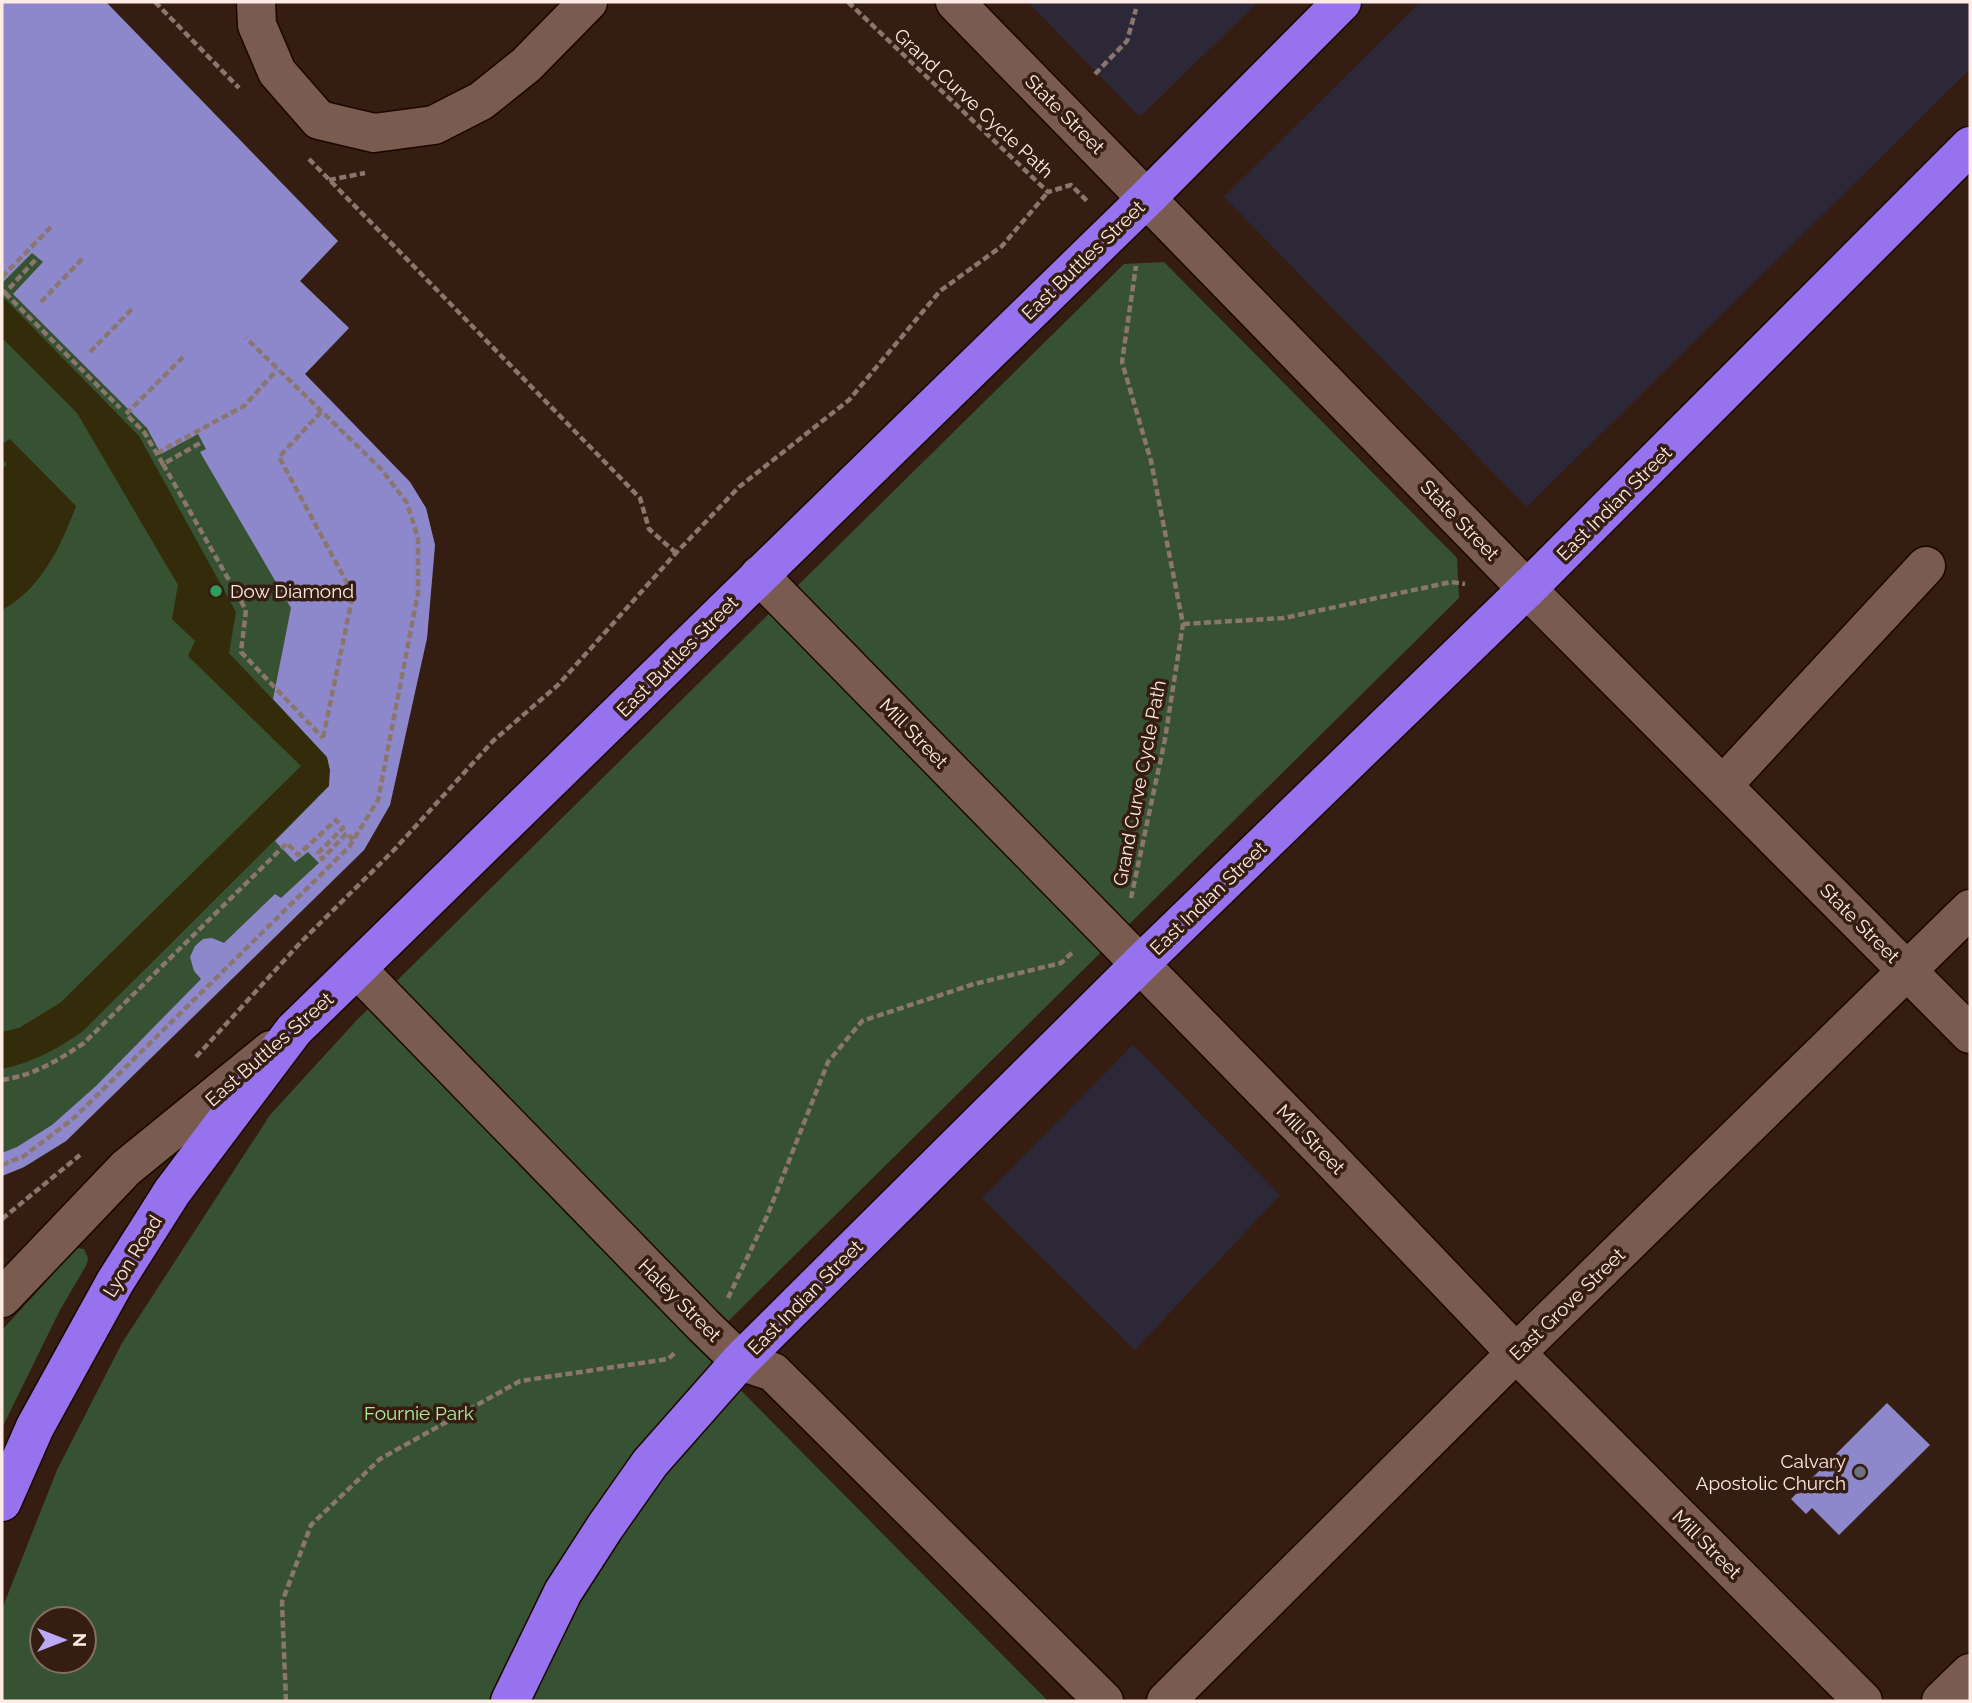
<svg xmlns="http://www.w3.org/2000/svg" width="1972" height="1703" font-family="Raleway,sans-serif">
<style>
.commercial{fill:#2d2838}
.green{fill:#375232;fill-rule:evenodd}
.sand{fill:#332b0a}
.building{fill:#8d88cb}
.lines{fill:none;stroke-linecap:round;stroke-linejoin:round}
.minor-casing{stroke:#1c0600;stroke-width:41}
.highway-casing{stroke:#1c0600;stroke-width:41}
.path{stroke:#8b766d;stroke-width:4.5;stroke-dasharray:7 3.5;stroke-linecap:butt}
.minor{stroke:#795c4f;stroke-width:38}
.highway{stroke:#9672ee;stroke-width:38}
.leisure-dot{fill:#2e9e5b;stroke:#351d12;stroke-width:2.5}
.worship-dot{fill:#6b7280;stroke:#351d12;stroke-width:2.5}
.labels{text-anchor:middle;stroke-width:7;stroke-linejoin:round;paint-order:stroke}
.street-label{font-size:19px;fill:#fdebe4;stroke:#351d12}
.poi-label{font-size:19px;fill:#fdebe4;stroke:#351d12;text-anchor:start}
.park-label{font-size:19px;fill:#acf19f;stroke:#351d12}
</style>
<rect width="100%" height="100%" fill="#351d12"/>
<g class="commercial">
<path d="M1028,2h230l-116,113h-4z"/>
<path d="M1420,2h550v67l-443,438 -303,-310z"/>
<path d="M1133,1045l147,150 -145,155 -153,-152z"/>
</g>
<g class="green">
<path d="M2,2h104l232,239 -38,40 49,47 -44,46 105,108 16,26 9,37 -8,93 -37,167 -26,45 -298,291 -42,26 -22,9z"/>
<path d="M1164,262l293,296 2,40 -759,751 348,352h-1046v-92l55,-139 65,-127 148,-228 86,-94 768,-757zM42,1619h42v42h-42z"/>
<path d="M77,1248l7,1 4,9 -1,6 -27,46 -58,118v-98z"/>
</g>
<g class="sand">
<path d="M2,296l137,140 97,176 -7,41 98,104 3,13 -1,16 -247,246c-29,19 -46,29 -80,37v-37l17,-4 41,-25 241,-237 -113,-110 7,-15 -23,-22 6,-34 -101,-172 -75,-75z"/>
<path d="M10,439l66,67c-15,40 -35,83 -74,104v-141l5,-5 -5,-5v-18l2,2z"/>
</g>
<g class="building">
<path d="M2,2h104l232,239 -38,40 49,47 -44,46 105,108 16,26 9,37 -8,93 -37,167 -26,45 -298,291 -42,26 -22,9v-23l15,-6 35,-22 44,-39 105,-107 -7,-8 -4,-14 5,-11 8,-7 9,-1 12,5 51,-49 6,4 38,-35 -11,-11 -13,10 -20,-21 54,-55 1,-16 -3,-13 -54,-58 18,-91 -91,-156 6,-3 -8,-15 -37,20 -14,-26 -134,-134 30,-32 -11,-9 -30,30z"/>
<path d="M1887,1403l43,42 -91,90 -27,-27 -6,6 -15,-15z"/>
</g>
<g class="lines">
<defs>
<g id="minor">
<path d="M256,2l1,23 20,47 42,48 55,13 60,-8 47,-24 45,-36 62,-63"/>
<path d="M955,2l572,587 443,445"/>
<path d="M759,575l564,576 193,202 347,348"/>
<path d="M1723,785l203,-219"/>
<path d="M358,970l346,356 36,35 33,11 331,329"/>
<path d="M2,1298l124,-130 145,-118"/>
<path d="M1166,1701l350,-348 454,-444"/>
<path d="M1941,1701l29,-28"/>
</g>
<g id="highway">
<path d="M2,1502l33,-75 80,-145 57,-90 122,-162 854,-833 194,-195"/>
<path d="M510,1701l53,-109 42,-65 45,-64 90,-102 400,-397 387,-375 443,-443"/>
</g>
</defs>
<use href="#minor" class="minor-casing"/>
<use href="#highway" class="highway-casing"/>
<g class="path">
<path d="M155,2l84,86"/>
<path d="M848,2l200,190 23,-7 18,18"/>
<path d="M1095,74l32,-33 9,-32"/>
<path d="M309,159l331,339 9,31 27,24"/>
<path d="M329,180l36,-7"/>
<path d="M2,277l50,-51"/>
<path d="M2,290l3,3 32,-35"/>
<path d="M5,293l115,115"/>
<path d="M41,302l42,-44"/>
<path d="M90,352l43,-44"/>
<path d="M183,357l-57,57 18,18 19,32 39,-22"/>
<path d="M321,412l-42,45 74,137 -30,144"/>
<path d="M157,453l87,-47 33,-36"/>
<path d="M163,464l83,146 -5,42 82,86"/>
<path d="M1183,624l101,-6 167,-36 14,2"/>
<path d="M1131,898l34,-159 18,-115 -32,-163 -29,-99 14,-96"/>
<path d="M196,1057l105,-115 93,-92 99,-109 65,-56 118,-132 63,-66 110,-87 91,-109 62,-45 46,-54"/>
<path d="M2,1080c32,-5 55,-19 82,-37l203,-200 11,12 38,-35 7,8 -25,25 4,6 25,-26 6,7"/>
<path d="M2,1165l22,-9 50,-38 275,-271 29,-47 40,-207v-55l-11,-35 -26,-34 -135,-131"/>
<path d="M2,1219l78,-64"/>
<path d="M728,1298l40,-84 60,-152 34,-41 112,-37 87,-21 12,-11"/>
<path d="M286,1701l-4,-99 29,-77 69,-66 140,-78 148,-22 8,-7"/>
</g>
<use href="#minor" class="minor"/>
<use href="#highway" class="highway"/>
</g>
<circle class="leisure-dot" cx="216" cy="591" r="7"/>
<circle class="worship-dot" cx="1860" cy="1472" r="7"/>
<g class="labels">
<g class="street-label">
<text transform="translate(974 103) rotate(43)" y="7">Grand Curve Cycle Path</text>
<text transform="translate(1065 114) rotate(45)" y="7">State Street</text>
<text transform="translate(1083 260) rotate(-44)" y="7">East Buttles Street</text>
<text transform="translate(1614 503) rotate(-45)" y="7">East Indian Street</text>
<text transform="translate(1460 520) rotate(46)" y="7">State Street</text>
<text transform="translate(677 656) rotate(-45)" y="7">East Buttles Street</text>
<text transform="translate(914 733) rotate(46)" y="7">Mill Street</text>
<text transform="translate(1139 783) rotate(-79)" y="7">Grand Curve Cycle Path</text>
<text transform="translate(1208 898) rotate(-44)" y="7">East Indian Street</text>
<text transform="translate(1860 923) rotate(45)" y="7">State Street</text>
<text transform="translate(269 1049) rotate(-41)" y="7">East Buttles Street</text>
<text transform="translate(1311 1139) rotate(46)" y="7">Mill Street</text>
<text transform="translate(132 1256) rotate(-58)" y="7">Lyon Road</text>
<text transform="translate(805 1297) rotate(-45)" y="7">East Indian Street</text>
<text transform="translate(680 1300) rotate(45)" y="7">Haley Street</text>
<text transform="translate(1567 1304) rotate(-44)" y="7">East Grove Street</text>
<text transform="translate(1707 1544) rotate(45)" y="7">Mill Street</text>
</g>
<g class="poi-label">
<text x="230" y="598">Dow Diamond</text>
<text x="1846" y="1468" text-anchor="end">Calvary<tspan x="1846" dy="22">Apostolic Church</tspan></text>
</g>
<g class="park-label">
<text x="419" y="1420">Fournie Park</text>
</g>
</g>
<rect width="1972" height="1703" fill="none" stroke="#fdebe4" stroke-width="7"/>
<g transform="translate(63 1640) rotate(90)"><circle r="33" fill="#351d12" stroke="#856f66" stroke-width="2"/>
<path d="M0-5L12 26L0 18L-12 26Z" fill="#bbaaf6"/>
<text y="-10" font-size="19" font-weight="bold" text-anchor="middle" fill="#fdebe4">N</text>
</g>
</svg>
